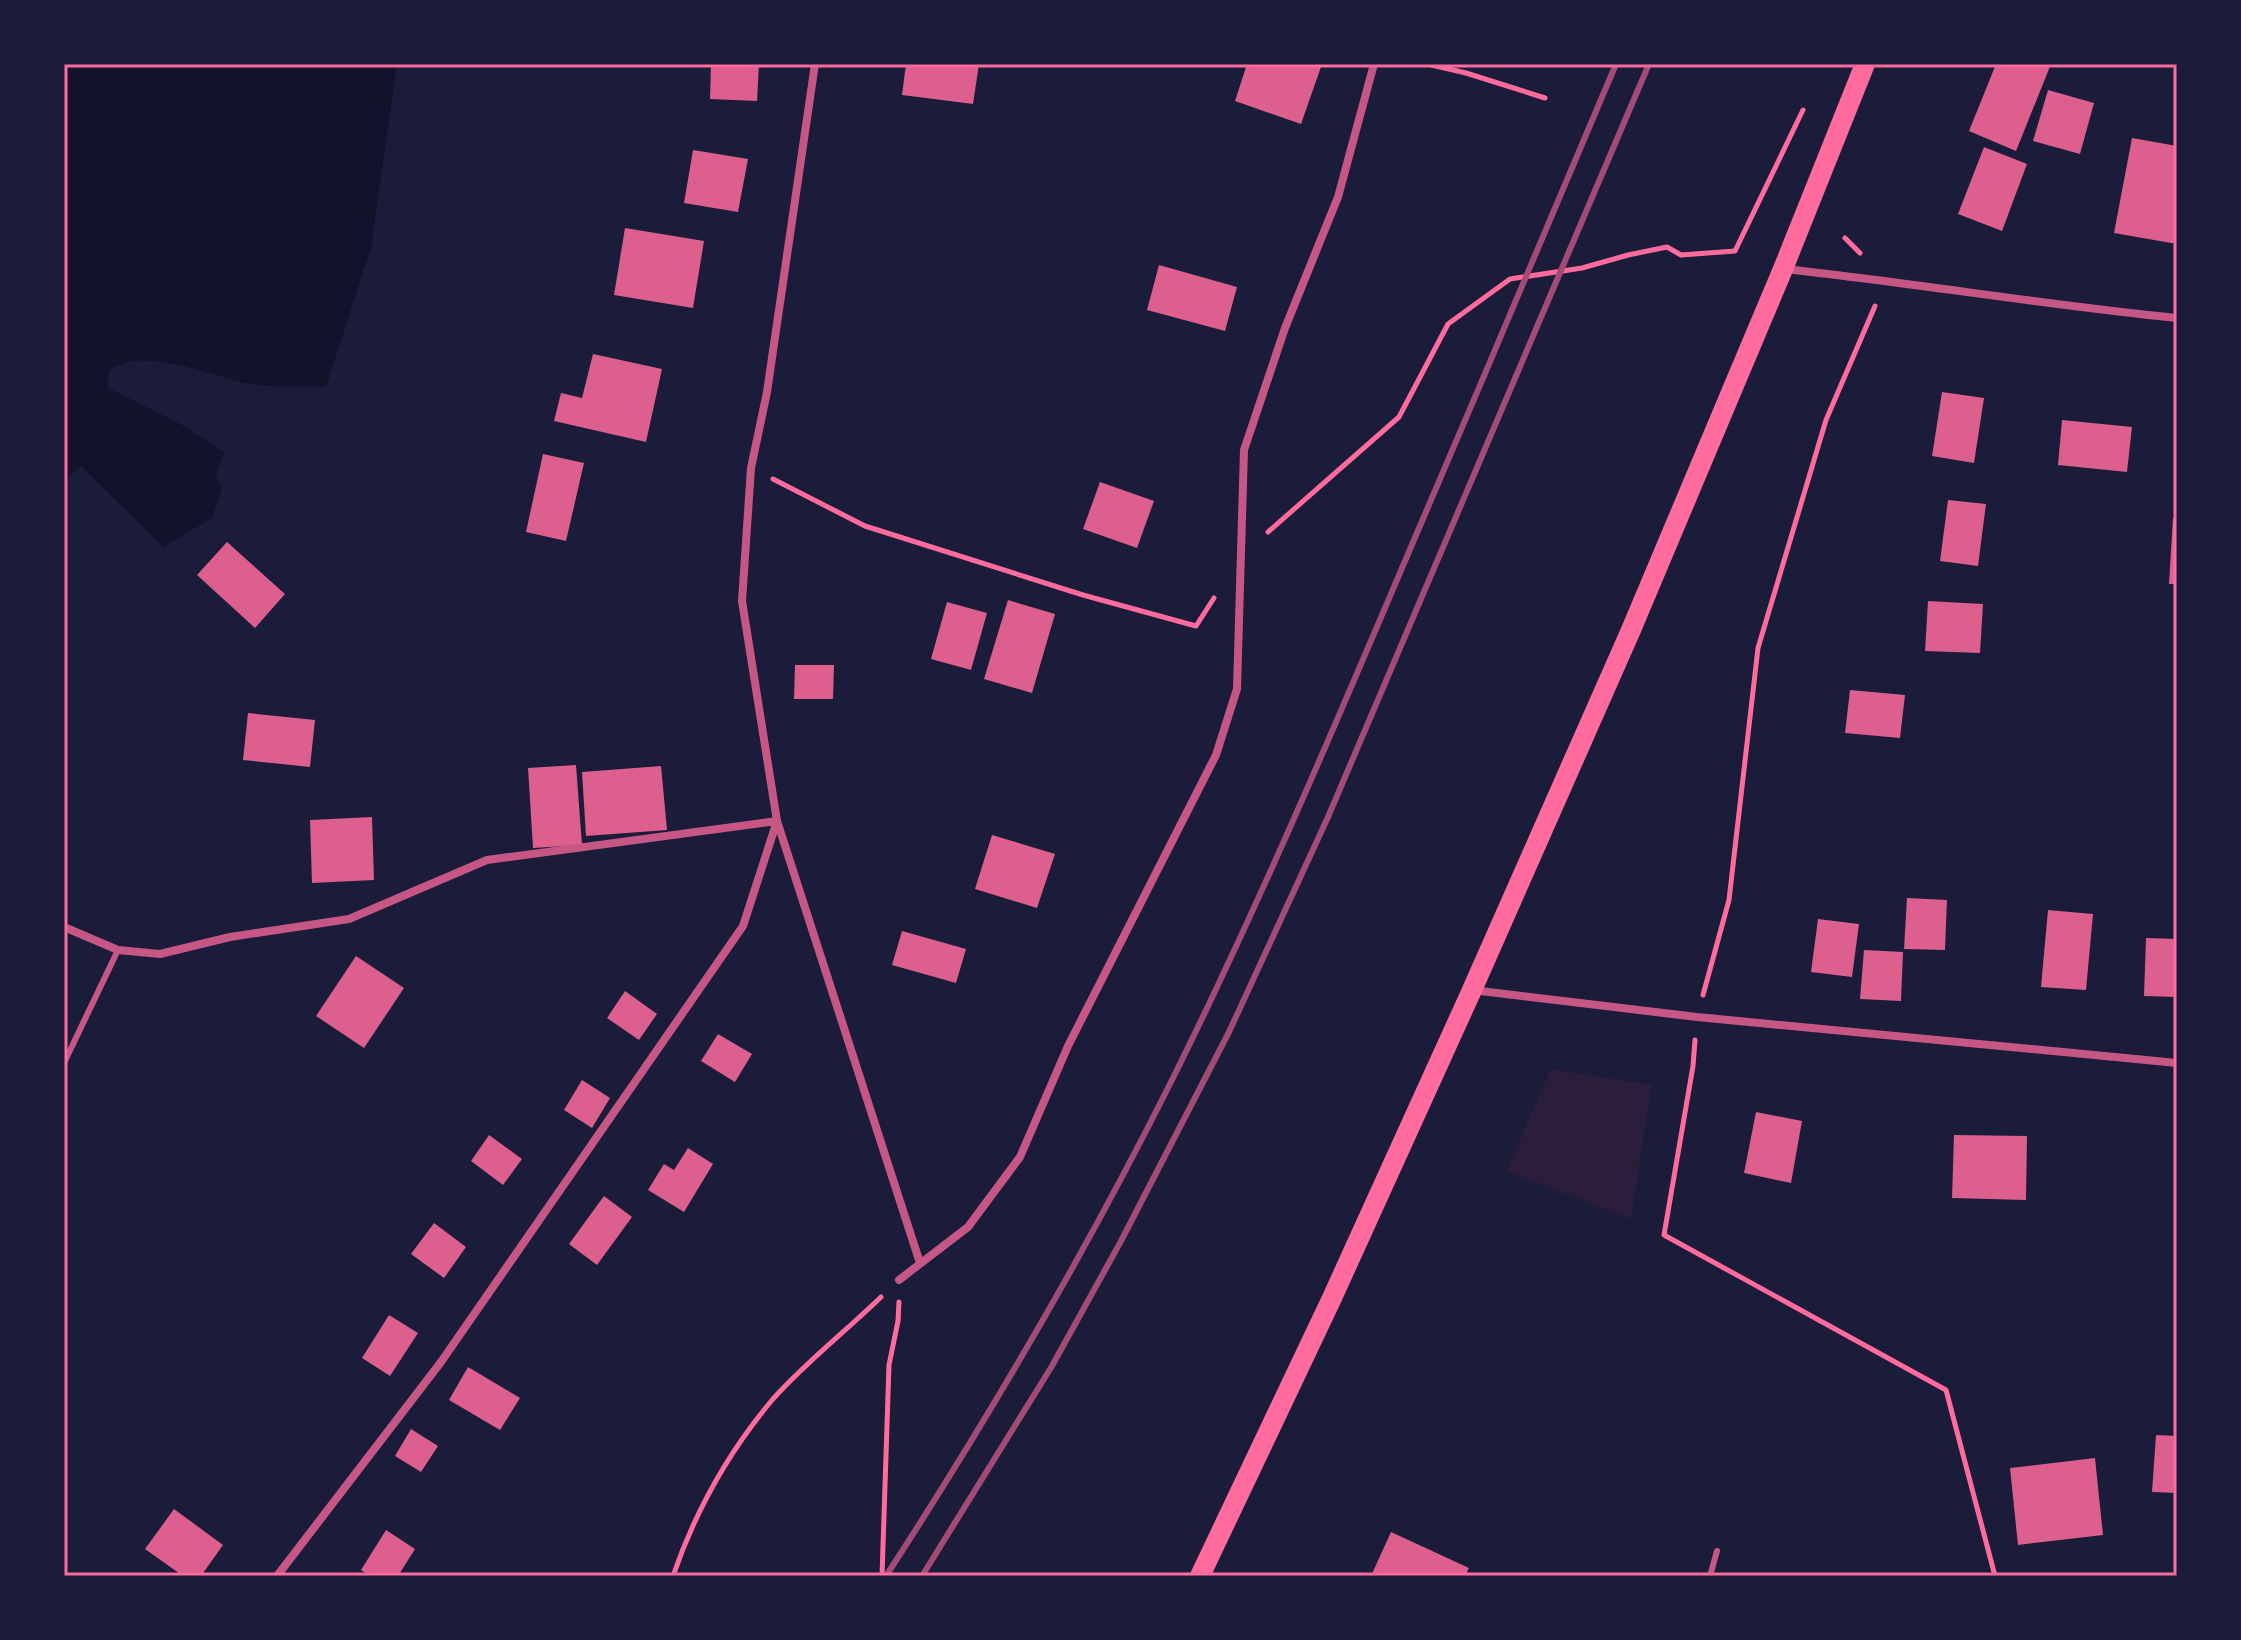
<svg xmlns="http://www.w3.org/2000/svg" width="2241" height="1640" font-family="Mulish,sans-serif">
<style>
.green{fill:#2a1e3b}
.water{fill:#12122b}
.building{fill:#dd5f8e}
.lines{fill:none;stroke-linecap:round;stroke-linejoin:round}
.path{stroke:#ff6b9d;stroke-width:5}
.service{stroke:#c65784;stroke-width:6}
.minor{stroke:#c65784;stroke-width:8}
.primary{stroke:#ff6b9d;stroke-width:20}
.rail{stroke:#a44b75;stroke-width:6}
.neatline{fill:none;stroke:#ff6b9d;stroke-width:3}
</style>
<rect width="100%" height="100%" fill="#1b1b3a"/>
<path class="green" d="M1551,1069l101,16 -21,134 -125,-48z"/>
<path class="water" d="M64,64h333l-26,183 -45,140c-24,-1 -51,1 -76,-3 -38,-7 -105,-39 -140,-14l-3,17 70,35 47,30 -8,24 6,12 -10,30 -49,29 -82,-81 -17,14z"/>
<g class="building">
<path d="M711,64h48l-2,37 -47,-2z"/>
<path d="M906,64h73l-6,40 -71,-9z"/>
<path d="M1247,64h75l-21,60 -66,-23z"/>
<path d="M1996,64h55l-35,87 -47,-20z"/>
<path d="M2048,90l46,13 -14,51 -47,-13z"/>
<path d="M2132,138l45,8v98l-63,-11z"/>
<path d="M1984,147l43,17 -25,67 -44,-17z"/>
<path d="M693,150l55,9 -10,53 -54,-9z"/>
<path d="M625,228l79,13 -11,67 -79,-13z"/>
<path d="M1159,265l78,22 -12,44 -78,-21z"/>
<path d="M593,354l69,15 -16,73 -92,-21 7,-28 21,5z"/>
<path d="M1942,392l42,6 -10,65 -42,-7z"/>
<path d="M2062,420l70,7 -5,45 -69,-7z"/>
<path d="M543,454l41,9 -18,78 -40,-9z"/>
<path d="M1100,482l54,19 -17,47 -54,-19z"/>
<path d="M1948,500l38,4 -8,62 -38,-5z"/>
<path d="M2173,518h4v66h-8z"/>
<path d="M227,542l58,52 -30,34 -58,-53z"/>
<path d="M1008,600l47,14 -23,79 -48,-14z"/>
<path d="M1928,601l55,3 -3,49 -55,-2z"/>
<path d="M947,602l40,11 -16,57 -40,-11z"/>
<path d="M795,665h39l-1,34h-39z"/>
<path d="M1850,690l55,5 -5,43 -55,-5z"/>
<path d="M248,713l67,7 -5,47 -67,-7z"/>
<path d="M576,765l6,80 -49,3 -5,-80z"/>
<path d="M661,766l6,64 -81,6 -4,-64z"/>
<path d="M372,817l2,63 -62,3 -2,-63z"/>
<path d="M992,835l63,19 -18,54 -62,-19z"/>
<path d="M1907,898l40,2 -2,50 -41,-1z"/>
<path d="M2048,910l45,4 -7,76 -45,-3z"/>
<path d="M1818,919l41,5 -7,53 -41,-5z"/>
<path d="M902,931l64,18 -10,34 -64,-18z"/>
<path d="M2146,938l31,1v58l-33,-1z"/>
<path d="M1864,950l39,2 -2,49 -41,-2z"/>
<path d="M356,956l48,32 -40,60 -48,-32z"/>
<path d="M625,991l32,23 -18,26 -32,-22z"/>
<path d="M718,1034l34,20 -17,28 -34,-21z"/>
<path d="M582,1080l28,18 -18,30 -28,-18z"/>
<path d="M1756,1112l46,9 -11,62 -47,-10z"/>
<path d="M489,1135l33,24 -19,26 -32,-24z"/>
<path d="M1954,1135l73,1 -1,64 -74,-2z"/>
<path d="M688,1148l25,16 -29,48 -36,-22 16,-26 10,6z"/>
<path d="M604,1196l28,21 -35,48 -28,-21z"/>
<path d="M434,1223l32,24 -22,31 -33,-24z"/>
<path d="M389,1315l29,18 -28,43 -28,-18z"/>
<path d="M468,1367l52,31 -20,32 -51,-30z"/>
<path d="M411,1429l27,17 -17,26 -26,-16z"/>
<path d="M2156,1435l21,1v57l-25,-1z"/>
<path d="M2095,1458l8,77 -85,10 -8,-77z"/>
<path d="M174,1509l49,36 -22,31h-18l-38,-27z"/>
<path d="M386,1530l29,19 -17,27h-28l-9,-6z"/>
<path d="M1391,1532l78,36 -4,8h-94z"/>
</g>
<g class="lines">
<g class="path">
<path d="M1427,64l39,9 79,25"/>
<path d="M1845,238l15,15"/>
<path d="M773,479l92,47 218,69 113,31 18,-28"/>
<path d="M1268,532l131,-115 49,-93 62,-45 72,-11 46,-13 39,-8 14,8 54,-4 68,-141"/>
<path d="M1703,995l26,-95 29,-252 68,-228 49,-114"/>
<path d="M1695,1040l-2,26 -29,169 282,155 49,186"/>
<path d="M673,1576c22,-64 56,-125 100,-177 32,-36 73,-68 108,-102"/>
<path d="M882,1576l7,-211 9,-44 1,-19"/>
</g>
<g class="service">
<path d="M64,1063l54,-113"/>
<path d="M1710,1576l7,-25"/>
</g>
<g class="minor">
<path d="M815,64l-48,328 -16,76 -9,133 35,220 143,442"/>
<path d="M1784,269c131,14 261,36 393,49"/>
<path d="M64,927l54,23 42,4 70,-17 119,-18 138,-59 290,-39 -34,105 -302,436 -164,214"/>
<path d="M1472,990l225,27 480,46"/>
<path d="M899,1280l69,-53 52,-70 48,-111 148,-291 21,-66 7,-239 41,-122 53,-131 36,-133"/>
</g>
<path class="primary" d="M1200,1576l132,-278 140,-308 159,-360 152,-361 82,-205"/>
<g class="rail">
<path d="M886,1576c104,-160 201,-326 287,-498 85,-171 160,-348 235,-524 70,-163 139,-327 208,-490"/>
<path d="M922,1576l130,-210 69,-125 108,-209 99,-215 321,-753"/>
</g>
</g>
<rect width="2241" height="1640" fill="none" stroke="#1b1b3a" stroke-width="132"/>
<rect x="66" y="66" width="2109" height="1508" class="neatline"/>
</svg>
